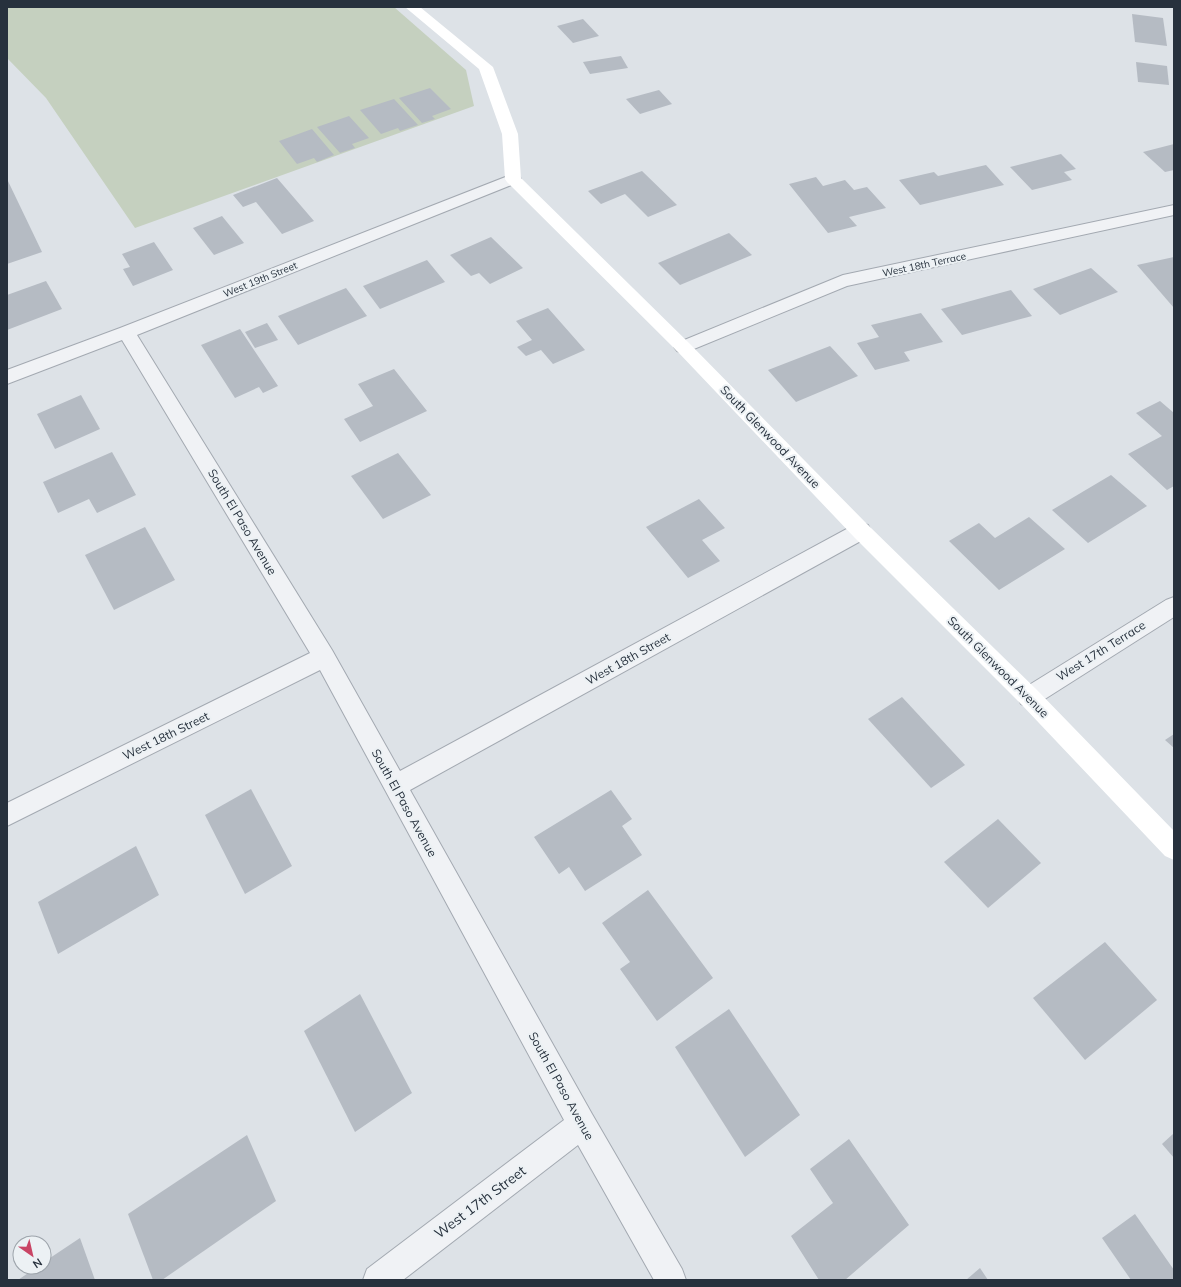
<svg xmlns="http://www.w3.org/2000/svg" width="1181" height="1287" font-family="Mulish,sans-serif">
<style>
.green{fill:#c5d0bf}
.building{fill:#b5bbc3}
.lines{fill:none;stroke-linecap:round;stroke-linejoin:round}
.street-casing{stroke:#a3a9b1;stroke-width:2}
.street{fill:#f0f2f5;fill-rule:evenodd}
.secondary{fill:#fff;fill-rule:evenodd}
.labels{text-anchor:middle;stroke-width:4;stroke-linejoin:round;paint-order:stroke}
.far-street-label{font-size:10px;fill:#27313d;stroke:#ecf1f4}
.street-label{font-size:12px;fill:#27313d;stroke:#ecf1f4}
.near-street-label{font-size:14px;fill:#27313d;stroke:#ecf1f4}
</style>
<rect width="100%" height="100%" fill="#dde2e7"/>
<path class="green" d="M7,7h387l72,63 8,36 -339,122 -89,-130 -39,-40z"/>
<g class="building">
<path d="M1132,14l31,4 4,28 -32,-4z"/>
<path d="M583,19l16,17 -26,7 -16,-17z"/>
<path d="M621,56l7,12 -38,6 -7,-12z"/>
<path d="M1136,62l31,4 2,19 -31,-3z"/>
<path d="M430,88l21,21 -19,7 3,3 -13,4 -23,-25z"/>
<path d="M659,90l13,14 -32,10 -14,-15z"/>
<path d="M394,99l24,26 -18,6 -2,-3 -17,6 -21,-24z"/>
<path d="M349,116l20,22 -17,6 3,4 -15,5 -23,-26z"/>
<path d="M312,129l22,26 -17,7 -3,-4 -17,6 -18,-23z"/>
<path d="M1174,144v26l-9,2 -22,-20z"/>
<path d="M1061,154l15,15 -12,3 8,8 -40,10 -22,-23z"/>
<path d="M986,165l18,20 -84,20 -21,-25 35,-8 4,4z"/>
<path d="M642,171l35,34 -29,12 -23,-23 -24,10 -13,-13z"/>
<path d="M816,177l7,9 22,-6 9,10 13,-3 19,21 -37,9 8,9 -29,7 -39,-49z"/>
<path d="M277,178l37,43 -32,13 -26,-32 -13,5 -10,-12z"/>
<path d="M7,179l35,73 -35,12z"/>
<path d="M222,216l22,27 -30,12 -21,-27z"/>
<path d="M729,233l23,22 -72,30 -22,-22z"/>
<path d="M491,237l32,31 -33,16 -11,-11 -8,3 -21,-21z"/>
<path d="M154,242l19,28 -40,16 -10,-17 7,-2 -8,-13z"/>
<path d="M1174,257v51l-37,-43z"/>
<path d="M427,260l18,22 -65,27 -17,-23z"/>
<path d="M1091,268l27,24 -58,23 -27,-26z"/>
<path d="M46,281l16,28 -55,21v-35z"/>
<path d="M346,288l21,28 -69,29 -20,-29z"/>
<path d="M1011,290l21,26 -70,19 -21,-26z"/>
<path d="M548,308l37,42 -32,14 -12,-14 -15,6 -9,-9 15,-7 -16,-19z"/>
<path d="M921,313l22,29 -39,10 6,9 -35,9 -18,-27 22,-6 -8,-12z"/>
<path d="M267,323l11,17 -23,8 -10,-16z"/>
<path d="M240,329l38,57 -15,7 -4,-6 -24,11 -34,-53z"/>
<path d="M830,346l28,30 -62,26 -28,-32z"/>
<path d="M394,369l33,42 -67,31 -16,-23 29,-13 -15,-22z"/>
<path d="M81,395l19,34 -45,20 -18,-35z"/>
<path d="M1160,401l14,12v73l-7,4 -39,-36 34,-18 -26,-23z"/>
<path d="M112,452l24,43 -39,18 -8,-14 -31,14 -15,-31z"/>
<path d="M398,453l33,42 -48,24 -32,-43z"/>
<path d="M1111,475l36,31 -59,37 -36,-33z"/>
<path d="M699,499l26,29 -23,12 18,21 -32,17 -42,-51z"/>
<path d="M1029,517l36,32 -66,41 -50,-49 30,-18 16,15z"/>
<path d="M145,527l30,53 -61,30 -29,-55z"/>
<path d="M902,697l63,68 -34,23 -63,-69z"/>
<path d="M1174,734v14l-9,-8z"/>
<path d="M251,789l41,77 -47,28 -40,-79z"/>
<path d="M611,790l21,29 -10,7 20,29 -57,36 -16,-24 -10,7 -25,-37z"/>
<path d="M998,819l43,44 -53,45 -44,-46z"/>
<path d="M136,846l23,49 -101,59 -20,-52z"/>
<path d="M648,890l65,88 -56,43 -37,-52 10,-7 -28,-39z"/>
<path d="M1105,942l52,58 -72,60 -52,-62z"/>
<path d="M360,994l52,99 -57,39 -51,-101z"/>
<path d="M729,1009l71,106 -55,42 -70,-110z"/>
<path d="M1174,1133v25l-12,-14z"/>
<path d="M247,1135l29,66 -114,79h-9l-25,-66z"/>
<path d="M849,1139l60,86 -64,55h-26l-28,-44 42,-33 -23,-34z"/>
<path d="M1135,1214l39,56v10h-43l-29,-42z"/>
<path d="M80,1238l15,42h-77l19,-13h7v-5z"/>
<path d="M980,1268l8,12h-22z"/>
</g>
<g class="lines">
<defs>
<g id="street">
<path d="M513,174l6,2 2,3 -2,3 -382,153 195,315 68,121 454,-246 7,-2 7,2 3,6 -3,6 -458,253 182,324 90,155 4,11h-32l-76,-135 -175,135h-40l4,-11 197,-149 -244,-450 -313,156v-23l303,-150 -188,-313 -115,44v-14l113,-42z"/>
<path d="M1174,205v10l-327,71 -158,65 -6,2 -6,-2 -3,-4 3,-4 166,-68z"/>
<path d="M1174,597v20l-137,87 -8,3 -8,-3 -3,-7 3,-7 145,-90z"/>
</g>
</defs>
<use href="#street" class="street-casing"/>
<use href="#street" class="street"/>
<path class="secondary" d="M405,7h15l73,60 25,67 3,44 168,165 179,182 169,165 137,141v29l-9,-4 -144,-152 -167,-167 -177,-186 -170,-169 -2,-3 -3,-45 -23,-65z"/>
</g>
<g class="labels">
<g class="far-street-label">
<text transform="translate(924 264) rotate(-12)" y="4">West 18th Terrace</text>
<text transform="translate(260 279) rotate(-22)" y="4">West 19th Street</text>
</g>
<g class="street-label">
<text transform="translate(770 437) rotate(46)" y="4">South Glenwood Avenue</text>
<text transform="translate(242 522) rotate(59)" y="4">South El Paso Avenue</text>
<text transform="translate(1101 651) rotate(-32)" y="4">West 17th Terrace</text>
<text transform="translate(628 659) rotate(-29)" y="4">West 18th Street</text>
<text transform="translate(998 667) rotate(45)" y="4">South Glenwood Avenue</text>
<text transform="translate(166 736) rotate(-26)" y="4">West 18th Street</text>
<text transform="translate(404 803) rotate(61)" y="4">South El Paso Avenue</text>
<text transform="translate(561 1086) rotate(61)" y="4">South El Paso Avenue</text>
</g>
<g class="near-street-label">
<text transform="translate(480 1202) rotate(-37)" y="5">West 17th Street</text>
</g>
</g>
<rect width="1181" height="1287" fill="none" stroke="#27313d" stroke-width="16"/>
<g transform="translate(32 1255) rotate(146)"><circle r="19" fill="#ecf1f4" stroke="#9da4ab"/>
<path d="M0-3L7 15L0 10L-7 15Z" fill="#c94565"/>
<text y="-6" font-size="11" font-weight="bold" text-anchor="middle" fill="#27313d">N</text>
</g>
</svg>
